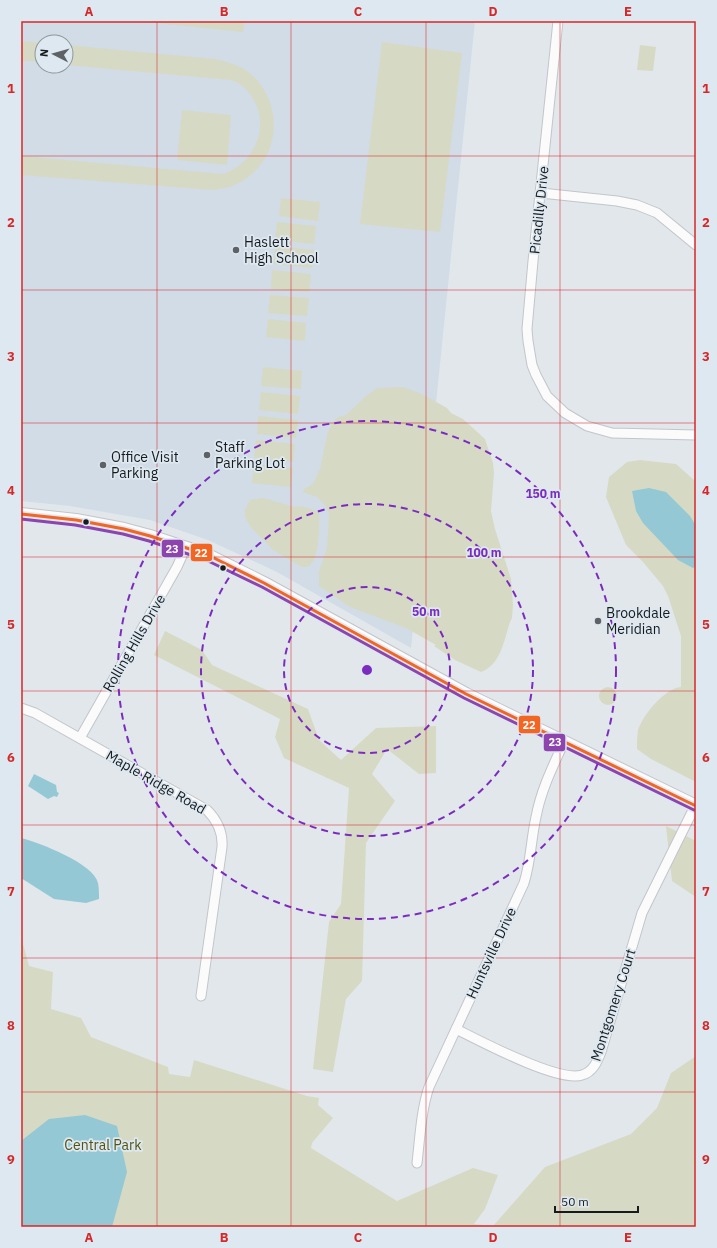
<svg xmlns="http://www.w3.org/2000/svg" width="717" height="1248" font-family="'IBM Plex Sans',sans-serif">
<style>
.built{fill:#d1dce6;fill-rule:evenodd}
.green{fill:#d6dac4}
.water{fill:#94c8d4}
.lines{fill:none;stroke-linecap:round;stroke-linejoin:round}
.minor-casing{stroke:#c2c5c9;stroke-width:11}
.secondary-casing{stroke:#c2c5c9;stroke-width:14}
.minor{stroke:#fbfbfc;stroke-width:9}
.secondary{stroke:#fbfbfc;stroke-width:12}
.bus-1-casing{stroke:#dee8f0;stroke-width:6}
.bus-2-casing{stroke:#dee8f0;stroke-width:6}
.bus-1{stroke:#f26522;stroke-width:3}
.bus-2{stroke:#8e44ad;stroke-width:3}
.grid{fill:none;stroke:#d62828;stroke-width:1;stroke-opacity:0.55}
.ring{fill:none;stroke:#7b2cbf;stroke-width:2;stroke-dasharray:7 5}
.poi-dot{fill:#5e6266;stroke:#dee8f0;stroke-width:1.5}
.bus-dot{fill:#171b1e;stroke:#dee8f0;stroke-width:1.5}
.labels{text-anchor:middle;stroke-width:3.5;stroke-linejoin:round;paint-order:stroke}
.street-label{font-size:14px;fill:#171b1e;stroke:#dee8f0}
.poi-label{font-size:14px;fill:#171b1e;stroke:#dee8f0;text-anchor:start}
.park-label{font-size:14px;fill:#525413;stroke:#dee8f0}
.centre{fill:#7b2cbf;stroke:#dee8f0;stroke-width:2}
.ring-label{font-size:12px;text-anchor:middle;font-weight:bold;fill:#7b2cbf;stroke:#dee8f0;stroke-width:3.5;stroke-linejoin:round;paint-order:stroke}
.line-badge{stroke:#dee8f0;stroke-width:1.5}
.badge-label{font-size:11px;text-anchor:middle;font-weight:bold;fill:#fff}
.neatline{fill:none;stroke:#d62828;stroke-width:1.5}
.grid-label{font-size:13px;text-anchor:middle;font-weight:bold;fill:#d62828}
</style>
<rect width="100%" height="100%" fill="#e2e7ec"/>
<path class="built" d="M21,21h454l-64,627 -134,-76 -69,-32 -58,-20 -80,-14 -49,-5zM42,42h24v24h-24z"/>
<g class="green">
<path d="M138,21h107l-2,11z"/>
<path d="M21,41l21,2v19l-17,-1 -4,1z"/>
<path d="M382,42l80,11 -22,179 -80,-8z"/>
<path d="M66,45l149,14c10,2 20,5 29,10 40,26 40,88 -2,112 -9,6 -19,8 -29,9l-192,-15v-19l202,18c32,-11 48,-48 29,-77 -5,-8 -12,-14 -21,-17l-165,-15z"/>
<path d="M640,45l16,2 -3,24 -16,-1z"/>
<path d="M182,110l49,5 -4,50 -50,-5z"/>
<path d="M281,198l39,4 -2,19 -39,-5z"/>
<path d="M277,222l39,4 -2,18 -39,-4z"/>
<path d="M275,246l39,4 -2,18 -39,-4z"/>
<path d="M272,270l39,4 -2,18 -38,-3z"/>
<path d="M270,295l39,3 -2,18 -39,-3z"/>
<path d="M268,319l38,4 -1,18 -39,-4z"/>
<path d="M263,367l39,4 -1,18 -40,-3z"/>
<path d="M403,387l19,7 25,14 4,5 12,6 22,20 8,24 1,10 -3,38 4,18 16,50 2,26 -1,13 -2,4c-6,18 -9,43 -29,50l-26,-12 -21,-14 2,-1 -30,-17 -56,-21 -31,-21v-15l8,-23 2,-35 -5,-9 -7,-7 -14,-5 1,-3 9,-5 7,-15 7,-34 5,-12 6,-6 8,-2 20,-19 11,-8z"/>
<path d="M261,392l39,4 -2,18 -39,-4z"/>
<path d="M258,416l40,4 -2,18 -39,-4z"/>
<path d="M256,440l39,4 -2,18 -39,-4z"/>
<path d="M640,460l36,4 19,17 1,-5v306l-45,-23 -14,-10c0,-6 0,-13 1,-19 5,-15 27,-42 43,-43v-51l-13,-40 -5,-10 -20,-24 -17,-17 -20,-48 3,-20 18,-15z"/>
<path d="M254,464l39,4 -2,19 -39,-4z"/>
<path d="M263,498l32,9c8,-2 17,2 24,6 1,11 0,43 -8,51 -2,3 -5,3 -9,3l-29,-17 -23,-24 -5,-9v-7l5,-10z"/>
<path d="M165,631l37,19 10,15 96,44 11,31 22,20 35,-32 60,-2v47l-17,1 -32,-25 -15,25 23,27 -29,42 -4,138 -16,18 -13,73 -20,-3 16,-147 12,-18 8,-116 -65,-30 -9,-21 5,-18 -126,-64z"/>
<circle cx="608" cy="696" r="9"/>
<path d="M666,826l30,15v56l-24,-16z"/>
<path d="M22,940l7,26 24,6 -2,37 30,9 10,19 77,30 1,7 21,3 4,-17 113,36 12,2 -1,7 15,13 -21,25 -1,5 86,53 76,-33 25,7 -13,34 -11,15 19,2 52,-59 86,-33 26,-26 14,-35 25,-17v171h-675v-286z"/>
</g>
<g class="water">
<path d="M649,488l17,4 24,24 6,10v40l-3,2 -15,-8 -35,-37 -7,-12 -4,-20z"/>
<path d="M34,774l22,11 1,7 2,1 -2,4 -3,-1 -6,3 -20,-13z"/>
<path d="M21,838c19,5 72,25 77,45 1,5 1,11 1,16l-13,4 -32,-4 -33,-21z"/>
<path d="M85,1115l32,11 10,46 -15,55h-91v-86l28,-22z"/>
</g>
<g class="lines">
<defs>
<g id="minor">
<path d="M558,21l-25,240 -6,68 1,12 4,24 4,10 11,21 18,17 22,13 25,7 84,2"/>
<path d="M541,193l76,8 20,4 20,8 39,32"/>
<path d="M21,708l14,5 172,97c11,11 16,22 15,37l-21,149"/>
<path d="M80,738l97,-171 9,-20"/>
<path d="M456,1029c24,12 103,54 126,46 11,-3 15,-13 19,-23l41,-139 53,-107"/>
<path d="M417,1163c3,-26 4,-52 12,-76l95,-204c7,-22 7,-44 12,-66 5,-27 17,-51 28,-75"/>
</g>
<path id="secondary" d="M21,514l55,6 48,9 26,7 58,19 56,28 202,111 230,112"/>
</defs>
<use href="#minor" class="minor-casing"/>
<use href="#secondary" class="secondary-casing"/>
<use href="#minor" class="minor"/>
<use href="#secondary" class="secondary"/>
<defs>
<path id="bus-1" d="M21,514l55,6 48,9 26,7 58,19 56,28 202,111 230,112"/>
<path id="bus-2" d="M21,519l54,6 48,9 26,7 57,19 56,27 202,111 230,112"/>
</defs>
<use href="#bus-1" class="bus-1-casing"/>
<use href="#bus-2" class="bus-2-casing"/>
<use href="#bus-1" class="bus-1"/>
<use href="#bus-2" class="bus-2"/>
</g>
<path class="grid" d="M157,21v1206M291,21v1206M426,21v1206M560,21v1206M21,156h675M21,290h675M21,423h675M21,557h675M21,691h675M21,825h675M21,958h675M21,1092h675"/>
<g class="ring">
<circle cx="367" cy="670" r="83"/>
<circle cx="367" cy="670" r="166"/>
<circle cx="367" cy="670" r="249"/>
</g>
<g class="poi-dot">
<circle cx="236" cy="250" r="4"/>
<circle cx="207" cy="455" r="4"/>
<circle cx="103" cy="465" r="4"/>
<circle cx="598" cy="621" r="4"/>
</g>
<g class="bus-dot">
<circle cx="86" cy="522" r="3.5"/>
<circle cx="223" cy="568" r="3.5"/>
</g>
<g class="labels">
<g class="street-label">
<text transform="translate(539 210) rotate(-84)" y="5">Picadilly Drive</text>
<text transform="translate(134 643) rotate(-60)" y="5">Rolling Hills Drive</text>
<text transform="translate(156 782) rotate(30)" y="5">Maple Ridge Road</text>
<text transform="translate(491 953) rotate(-65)" y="5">Huntsville Drive</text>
<text transform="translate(613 1005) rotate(-72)" y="5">Montgomery Court</text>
</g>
<g class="poi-label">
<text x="244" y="247">Haslett<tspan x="244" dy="16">High School</tspan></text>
<text x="215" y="452">Staff<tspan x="215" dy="16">Parking Lot</tspan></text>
<text x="111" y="462">Office Visit<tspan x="111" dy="16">Parking</tspan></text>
<text x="606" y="618">Brookdale<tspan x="606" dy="16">Meridian</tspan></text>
</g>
<g class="park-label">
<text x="103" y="1150">Central Park</text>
</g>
</g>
<circle cx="367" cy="670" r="6" class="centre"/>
<g class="ring-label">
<text x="543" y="498">150 m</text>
<text x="484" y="557">100 m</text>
<text x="426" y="616">50 m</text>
</g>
<g class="line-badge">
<rect x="161" y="539" width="23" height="19" rx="4" fill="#8e44ad"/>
<rect x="190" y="543" width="23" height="19" rx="4" fill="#f26522"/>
<rect x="518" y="715" width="23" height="19" rx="4" fill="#f26522"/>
<rect x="543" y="733" width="23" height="19" rx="4" fill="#8e44ad"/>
</g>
<g class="badge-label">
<text x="172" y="553">23</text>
<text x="201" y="557">22</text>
<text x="529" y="729">22</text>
<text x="555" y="746">23</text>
</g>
<rect width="717" height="1248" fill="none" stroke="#dee8f0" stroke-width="44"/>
<g transform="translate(54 54) rotate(276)"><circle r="19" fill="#dee8f0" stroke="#8e969c"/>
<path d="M0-3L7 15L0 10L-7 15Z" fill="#5e6266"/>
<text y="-6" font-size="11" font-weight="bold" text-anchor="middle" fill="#171b1e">N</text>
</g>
<path d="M555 1206v6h83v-6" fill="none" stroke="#171b1e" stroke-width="2"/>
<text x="561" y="1206" font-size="12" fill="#171b1e" stroke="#dee8f0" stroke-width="3" paint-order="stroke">50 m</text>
<rect x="22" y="22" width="673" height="1204" class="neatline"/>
<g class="grid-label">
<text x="89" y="16">A</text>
<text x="224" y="16">B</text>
<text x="358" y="16">C</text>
<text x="493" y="16">D</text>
<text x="628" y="16">E</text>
<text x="11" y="93">1</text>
<text x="706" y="93">1</text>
<text x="11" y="227">2</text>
<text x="706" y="227">2</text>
<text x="11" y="361">3</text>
<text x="706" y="361">3</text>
<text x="11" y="495">4</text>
<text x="706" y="495">4</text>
<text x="11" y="629">5</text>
<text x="706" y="629">5</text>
<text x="11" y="762">6</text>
<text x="706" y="762">6</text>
<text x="11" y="896">7</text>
<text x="706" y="896">7</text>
<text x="11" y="1030">8</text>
<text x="706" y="1030">8</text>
<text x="11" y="1164">9</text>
<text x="706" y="1164">9</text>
<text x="89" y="1242">A</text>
<text x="224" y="1242">B</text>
<text x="358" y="1242">C</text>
<text x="493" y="1242">D</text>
<text x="628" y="1242">E</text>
</g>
</svg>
